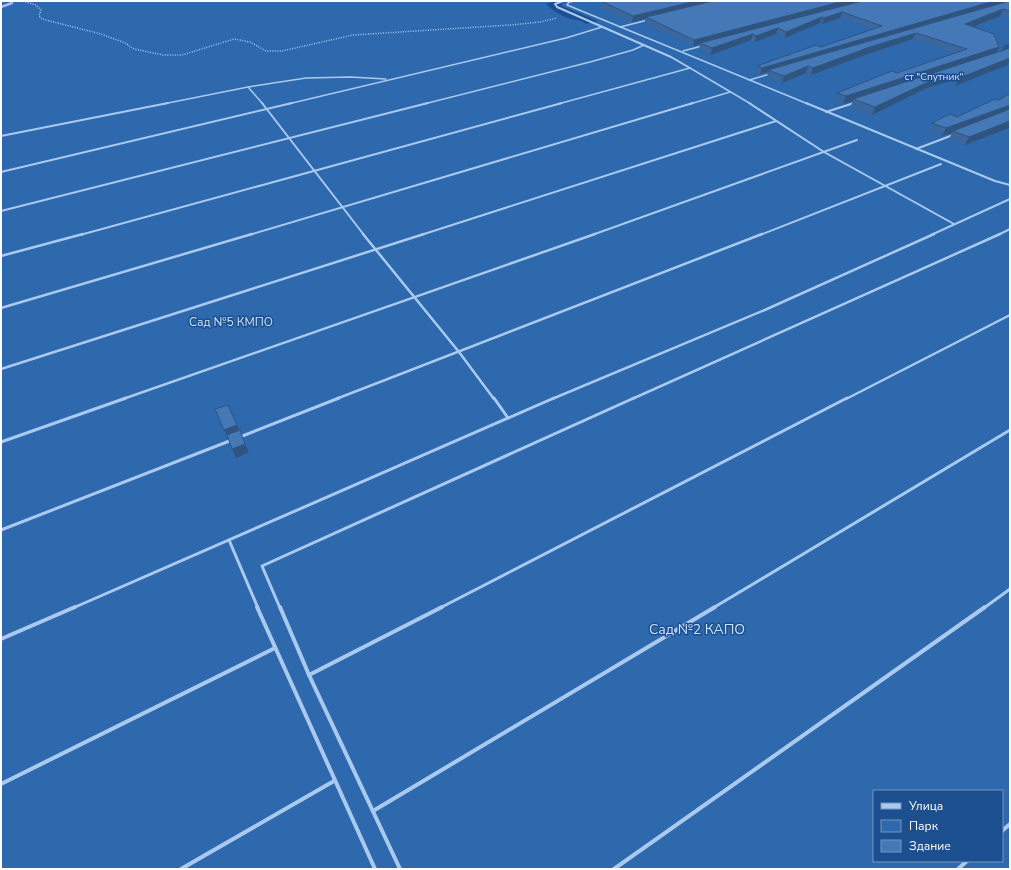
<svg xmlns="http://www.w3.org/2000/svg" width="1011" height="870" font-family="'Nunito Sans',sans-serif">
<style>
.green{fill:#2e69ad;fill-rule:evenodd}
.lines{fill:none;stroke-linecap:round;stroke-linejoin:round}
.stream{stroke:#9cc4f0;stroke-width:2.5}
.path{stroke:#a9c9ee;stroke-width:1.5;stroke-dasharray:1 1.5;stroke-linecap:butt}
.lane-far4{stroke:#a9c9ee;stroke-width:1.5}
.lane-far3{stroke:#a9c9ee;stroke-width:2}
.lane-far2{stroke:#a9c9ee;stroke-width:2.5}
.lane-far1{stroke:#a9c9ee;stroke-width:3}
.lane{stroke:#a9c9ee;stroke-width:4}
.street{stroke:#a9c9ee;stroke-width:2}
.wall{fill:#3a679d}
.shaded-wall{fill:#305480}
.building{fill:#4478b7;stroke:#305480}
.labels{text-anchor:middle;stroke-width:3;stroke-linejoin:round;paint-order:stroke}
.far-park-label{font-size:10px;fill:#cfe3fa;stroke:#1b4f8f}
.park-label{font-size:12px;fill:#cfe3fa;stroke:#1b4f8f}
.near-park-label{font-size:14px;fill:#cfe3fa;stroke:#1b4f8f}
</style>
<rect width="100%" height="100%" fill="#1b4f8f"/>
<path class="green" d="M1,1h556l-11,3c6,6 14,11 22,14 6,2 13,1 18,6l12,-3 -36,-15v-3l8,-2h440v868h-1009zM874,791h128v70h-128z"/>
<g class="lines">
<path class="stream" d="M1,7l11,-4"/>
<path class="path" d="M23,1l13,4 5,5 -2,6 3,3 59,15 24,9 9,6 29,6h19l52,-16 16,3 16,9h16l71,-16 157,-10 30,-3 17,-4"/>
<g class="lane-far4">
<path d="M576,1l-7,1 -2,3 241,99"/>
<path d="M620,27l28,-7"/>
<path d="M683,51l19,-5"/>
<path d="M749,80l21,-6"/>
<path d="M248,87l15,17"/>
<path d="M163,104l85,-17 58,-9 44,-1 36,2"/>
<path d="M288,104l278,-66 36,-11"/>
<path d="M424,104l166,-42 43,-12 11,-5"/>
<path d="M558,104l132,-36 61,36"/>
<path d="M690,104l40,-12"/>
<path d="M851,104l3,-1"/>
</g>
<g class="lane-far3">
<path d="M262,103l102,132"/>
<path d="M749,103l75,49 130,72"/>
<path d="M806,103l189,78 15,4"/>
<path d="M826,112l28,-9"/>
<path d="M1,136l167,-33"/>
<path d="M916,149l37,-14"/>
<path d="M1,172l291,-69"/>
<path d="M1,211l427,-108"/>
<path d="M80,235l482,-132"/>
<path d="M249,235l444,-132"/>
<path d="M421,235l355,-114"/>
<path d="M592,235l265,-95"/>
<path d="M760,235l181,-71"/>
<path d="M931,235l79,-36"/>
<path d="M998,235l12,-6"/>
</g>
<g class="lane-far2">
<path d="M363,234l96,118 35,47"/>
<path d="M1,256l82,-22"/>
<path d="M1,308l251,-74"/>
<path d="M1,369l423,-135"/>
<path d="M123,399l472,-165"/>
<path d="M336,399l426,-165"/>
<path d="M552,399l215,-90 167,-75"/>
<path d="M632,399l368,-165"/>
<path d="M846,399l164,-84"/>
</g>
<g class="lane-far1">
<path d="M494,398l14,20"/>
<path d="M240,437l99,-39"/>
<path d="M1,442l125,-44"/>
<path d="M1,530l231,-90"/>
<path d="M229,540l29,68"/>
<path d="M73,608l481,-210"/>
<path d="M280,608l-18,-42 372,-168"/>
<path d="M440,608l407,-210"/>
<path d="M713,608l297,-178"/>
<path d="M984,608l26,-19"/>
</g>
<g class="lane">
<path d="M257,607l118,262"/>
<path d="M280,607l29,68 91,194"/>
<path d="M1,639l74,-32"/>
<path d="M309,675l133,-68"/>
<path d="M1,784l274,-136"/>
<path d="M373,811l342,-204"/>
<path d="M1002,831l8,-7"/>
<path d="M181,869l153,-88"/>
<path d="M614,869l371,-262"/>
<path d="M958,869l9,-8"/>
</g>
<path class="street" d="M563,1l-8,3 2,3 114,50 19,11"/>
</g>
<g class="wall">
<path d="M608,1h397v1l5,-1v18l-10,-3 -27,11 26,20 -2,5 5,-1 2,-6 6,-2v21l-55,22 -8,-4 -20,6 -55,27 -22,-8 3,-6 -10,3 -9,-4 3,-7 118,-40 -42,-14 -45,15 -57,21 -5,-2 -24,10 -15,-6 1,-5 -8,2 -5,-1 2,-7 64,-19 51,-18 -32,-11 -18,6 -2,-1 -35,15 -9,-4 -21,8 -4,-2 -40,15 -12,-6 1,-5 -7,2 -48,-23v-4l-13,3 -30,-14 1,-6z"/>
<path d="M1010,95v33h-1l-44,17 -16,-6 3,-6 -10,3 -13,-5 3,-8 25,-6z"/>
</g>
<g class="shaded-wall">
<path d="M696,1h25l-75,16 -1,2 -13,3 1,-6z"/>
<path d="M844,1h21l-165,42v1l-7,2 1,-6z"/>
<path d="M994,1h11l-1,2 -236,67v2l-8,2 2,-6z"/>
<path d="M1003,9l-3,7 -37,15 2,-7z"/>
<path d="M842,12l-2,6 -18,6 2,-6z"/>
<path d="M822,17l-2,6 -35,15 1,-6z"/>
<path d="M778,28l-2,6 -21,8 1,-6z"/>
<path d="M916,33l-3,6 -45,15 -57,21 2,-7 57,-21z"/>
<path d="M753,34l-2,6 -40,15 1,-7z"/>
<path d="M1010,44v6l-9,3 3,-8z"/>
<path d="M999,47l-3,7 -143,45v2l-10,3 3,-8z"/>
<path d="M1010,58v6l-55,22 4,-8z"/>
<path d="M808,66l-2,7 -24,10 2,-7z"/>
<path d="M950,75l-3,7 -20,6 -55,27 3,-8 55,-26z"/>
<path d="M1010,105v6l-57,20 -1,2 -10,3 4,-8z"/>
<path d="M1010,121v5l-1,2 -44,17 4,-8z"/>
<path d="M237,425l4,8 -13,5 -4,-8z"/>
<path d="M245,444l4,8 -13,6 -4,-9z"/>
</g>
<g class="building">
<path d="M608,1h88l-63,15 -30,-14z"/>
<path d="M713,1h131l-150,39 -48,-23z"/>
<path d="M862,1h132l-232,67 -5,-2 59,-21 5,2 61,-21 -40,-14 -18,6 -2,-1 -36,15 -8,-4 -22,8 -3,-2 -41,14 -12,-5z"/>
<path d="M1009,1h1v10l-7,-2 -38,15 29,10 5,13 -153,49 -9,-3 55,-22 5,2 70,-24 -51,-16 -46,14 -57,21 -5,-2 -24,10 -16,-6z"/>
<path d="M1010,48v10l-51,20 -9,-3 -20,6 -55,26 -22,-8z"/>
<path d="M1009,94l1,1v10l-64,23 -14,-5 18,-9 7,3 38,-18 4,1z"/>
<path d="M1010,109v12l-41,16 -16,-6z"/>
<path d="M228,405l9,20 -13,5 -9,-21z"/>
<path d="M240,430l5,14 -13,5 -5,-14z"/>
</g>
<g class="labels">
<g class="far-park-label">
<text x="934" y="80">ст "Спутник"</text>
</g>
<g class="park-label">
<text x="231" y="326">Сад №5 КМПО</text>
</g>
<g class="near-park-label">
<text x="697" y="634">Сад №2 КАПО</text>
</g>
</g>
<rect width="1011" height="870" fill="none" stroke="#ffffff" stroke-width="4"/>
<rect x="873" y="790" width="130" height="72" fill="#1b4f8f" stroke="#7695bc"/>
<rect x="881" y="803" width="20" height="6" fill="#a9c9ee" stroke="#7695bc"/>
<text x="909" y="810" font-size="12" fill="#ffffff">Улица</text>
<rect x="881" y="820" width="20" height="12" fill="#2e69ad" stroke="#7695bc"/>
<text x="909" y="830" font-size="12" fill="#ffffff">Парк</text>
<rect x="881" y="840" width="20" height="12" fill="#4478b7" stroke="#7695bc"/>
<text x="909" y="850" font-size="12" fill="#ffffff">Здание</text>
</svg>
